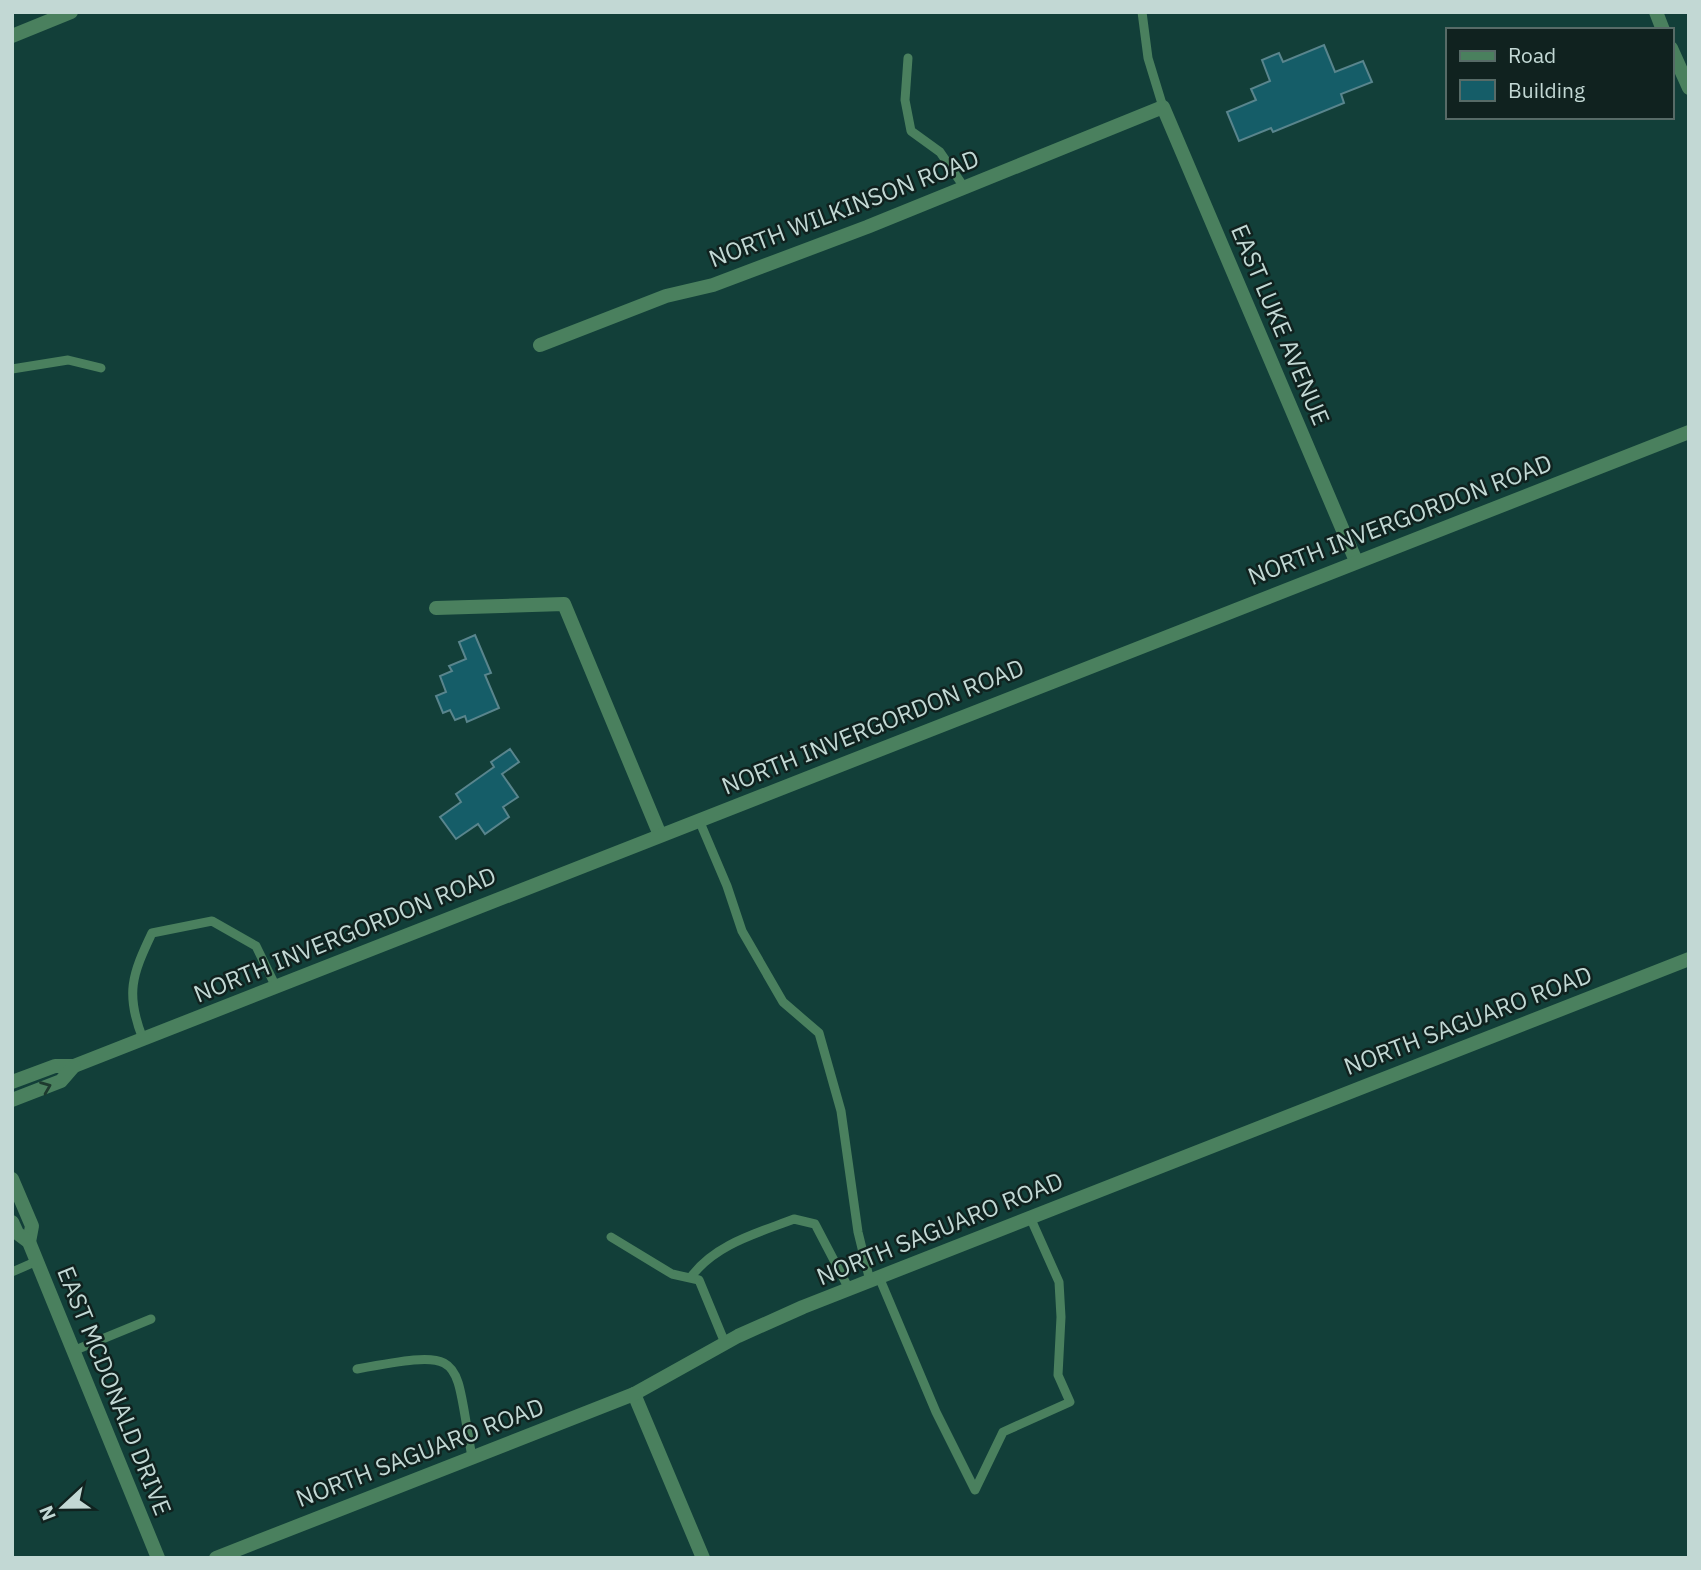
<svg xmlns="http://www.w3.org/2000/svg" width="1701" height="1570" font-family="'IBM Plex Sans',sans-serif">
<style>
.building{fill:#155d68;stroke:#59858d;stroke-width:2}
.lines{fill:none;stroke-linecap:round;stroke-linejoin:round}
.service{stroke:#4a805e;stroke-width:9}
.minor{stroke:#4a805e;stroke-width:14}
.tertiary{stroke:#4a805e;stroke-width:14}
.oneway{stroke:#1e3a2f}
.labels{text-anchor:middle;stroke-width:5;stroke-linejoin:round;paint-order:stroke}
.street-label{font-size:24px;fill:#c2d8d4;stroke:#10221f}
</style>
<rect width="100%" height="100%" fill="#123f39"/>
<g class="building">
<path d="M1324,45l11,27 28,-11 9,21 -31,12 3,9 -71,29 -2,-4 -32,13 -12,-29 29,-12 -5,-11 19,-8 -8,-21 17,-7 4,9z"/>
<path d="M475,635l16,38 -6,2 14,33 -32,14 -2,-6 -10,4 -5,-10 -7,3 -7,-17 10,-4 -6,-16 12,-5 -3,-5 17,-7 -7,-17z"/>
<path d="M510,749l9,13 -17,12 16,23 -15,10 6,10 -24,17 -7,-10 -22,15 -16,-22 21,-15 -5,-8 38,-27 -3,-5z"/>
</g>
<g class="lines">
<g class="service">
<path d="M1142,12l6,46 15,49"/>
<path d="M908,58l-3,42 6,31 29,21 24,35"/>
<path d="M12,369l56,-9 33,8"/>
<path d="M699,820l28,66 15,45 41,71 36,31 22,78 17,121 12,49"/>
<path d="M143,1039c-18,-45 -11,-64 9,-106l60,-12 44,25 20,41"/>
<path d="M611,1237l61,37 27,6 26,63"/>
<path d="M12,1272l25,-11"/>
<path d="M691,1277c24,-33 67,-44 103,-58l21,5 34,65"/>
<path d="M879,1277l57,135 39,78 28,-58 67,-30 -12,-27 3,-58 -2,-35 -29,-65"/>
<path d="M73,1351l78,-32"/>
<path d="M357,1369c111,-20 96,-16 115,88"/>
</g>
<g class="minor">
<path d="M12,36l59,-24"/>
<path d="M540,345l126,-49 47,-11 154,-58 296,-120 193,454"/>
<path d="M436,608l128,-4 96,231"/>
<path d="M634,1394l69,164"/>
<path d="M216,1558l418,-164 104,-58 65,-29 886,-348"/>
</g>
<g class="tertiary">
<path d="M1656,12l7,18"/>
<path d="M1671,48l18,40"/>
<path d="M12,1082l43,-16h19l1615,-634"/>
<path d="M12,1100l49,-19 13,-15"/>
<path d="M12,1179l20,47 -3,16"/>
<path d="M12,1222l5,11 12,9 129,316"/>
</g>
</g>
<defs><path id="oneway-chevron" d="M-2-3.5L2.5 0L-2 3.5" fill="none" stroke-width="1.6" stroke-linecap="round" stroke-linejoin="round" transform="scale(1.75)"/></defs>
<use class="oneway" href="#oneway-chevron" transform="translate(46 1087) rotate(-22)"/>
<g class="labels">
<g class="street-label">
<text transform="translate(844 209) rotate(-21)" y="8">NORTH WILKINSON ROAD</text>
<text transform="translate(1280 325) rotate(67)" y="8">EAST LUKE AVENUE</text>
<text transform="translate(1400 520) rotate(-21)" y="8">NORTH INVERGORDON ROAD</text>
<text transform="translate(873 727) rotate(-22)" y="8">NORTH INVERGORDON ROAD</text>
<text transform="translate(345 935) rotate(-22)" y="8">NORTH INVERGORDON ROAD</text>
<text transform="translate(1468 1021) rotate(-21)" y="8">NORTH SAGUARO ROAD</text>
<text transform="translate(940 1229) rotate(-22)" y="8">NORTH SAGUARO ROAD</text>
<text transform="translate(114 1391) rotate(68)" y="8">EAST MCDONALD DRIVE</text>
<text transform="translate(420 1453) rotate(-21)" y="8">NORTH SAGUARO ROAD</text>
</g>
</g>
<rect width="1701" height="1570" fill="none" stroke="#c2d8d4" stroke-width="28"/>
<rect x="1446" y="28" width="228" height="91" fill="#10221f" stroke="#576b67" stroke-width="2"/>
<rect x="1460" y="51" width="35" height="10" fill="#4a805e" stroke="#576b67" stroke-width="2"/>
<text x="1508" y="63" font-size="21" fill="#c2d8d4">Road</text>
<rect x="1460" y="80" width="35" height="21" fill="#155d68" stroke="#576b67" stroke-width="2"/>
<text x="1508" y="98" font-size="21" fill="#c2d8d4">Building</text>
<g transform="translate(63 1507) rotate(248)" stroke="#10221f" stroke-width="5" paint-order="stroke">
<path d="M0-5L12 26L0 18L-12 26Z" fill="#c2d8d4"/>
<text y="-10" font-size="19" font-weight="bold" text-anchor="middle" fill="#c2d8d4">N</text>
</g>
</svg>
